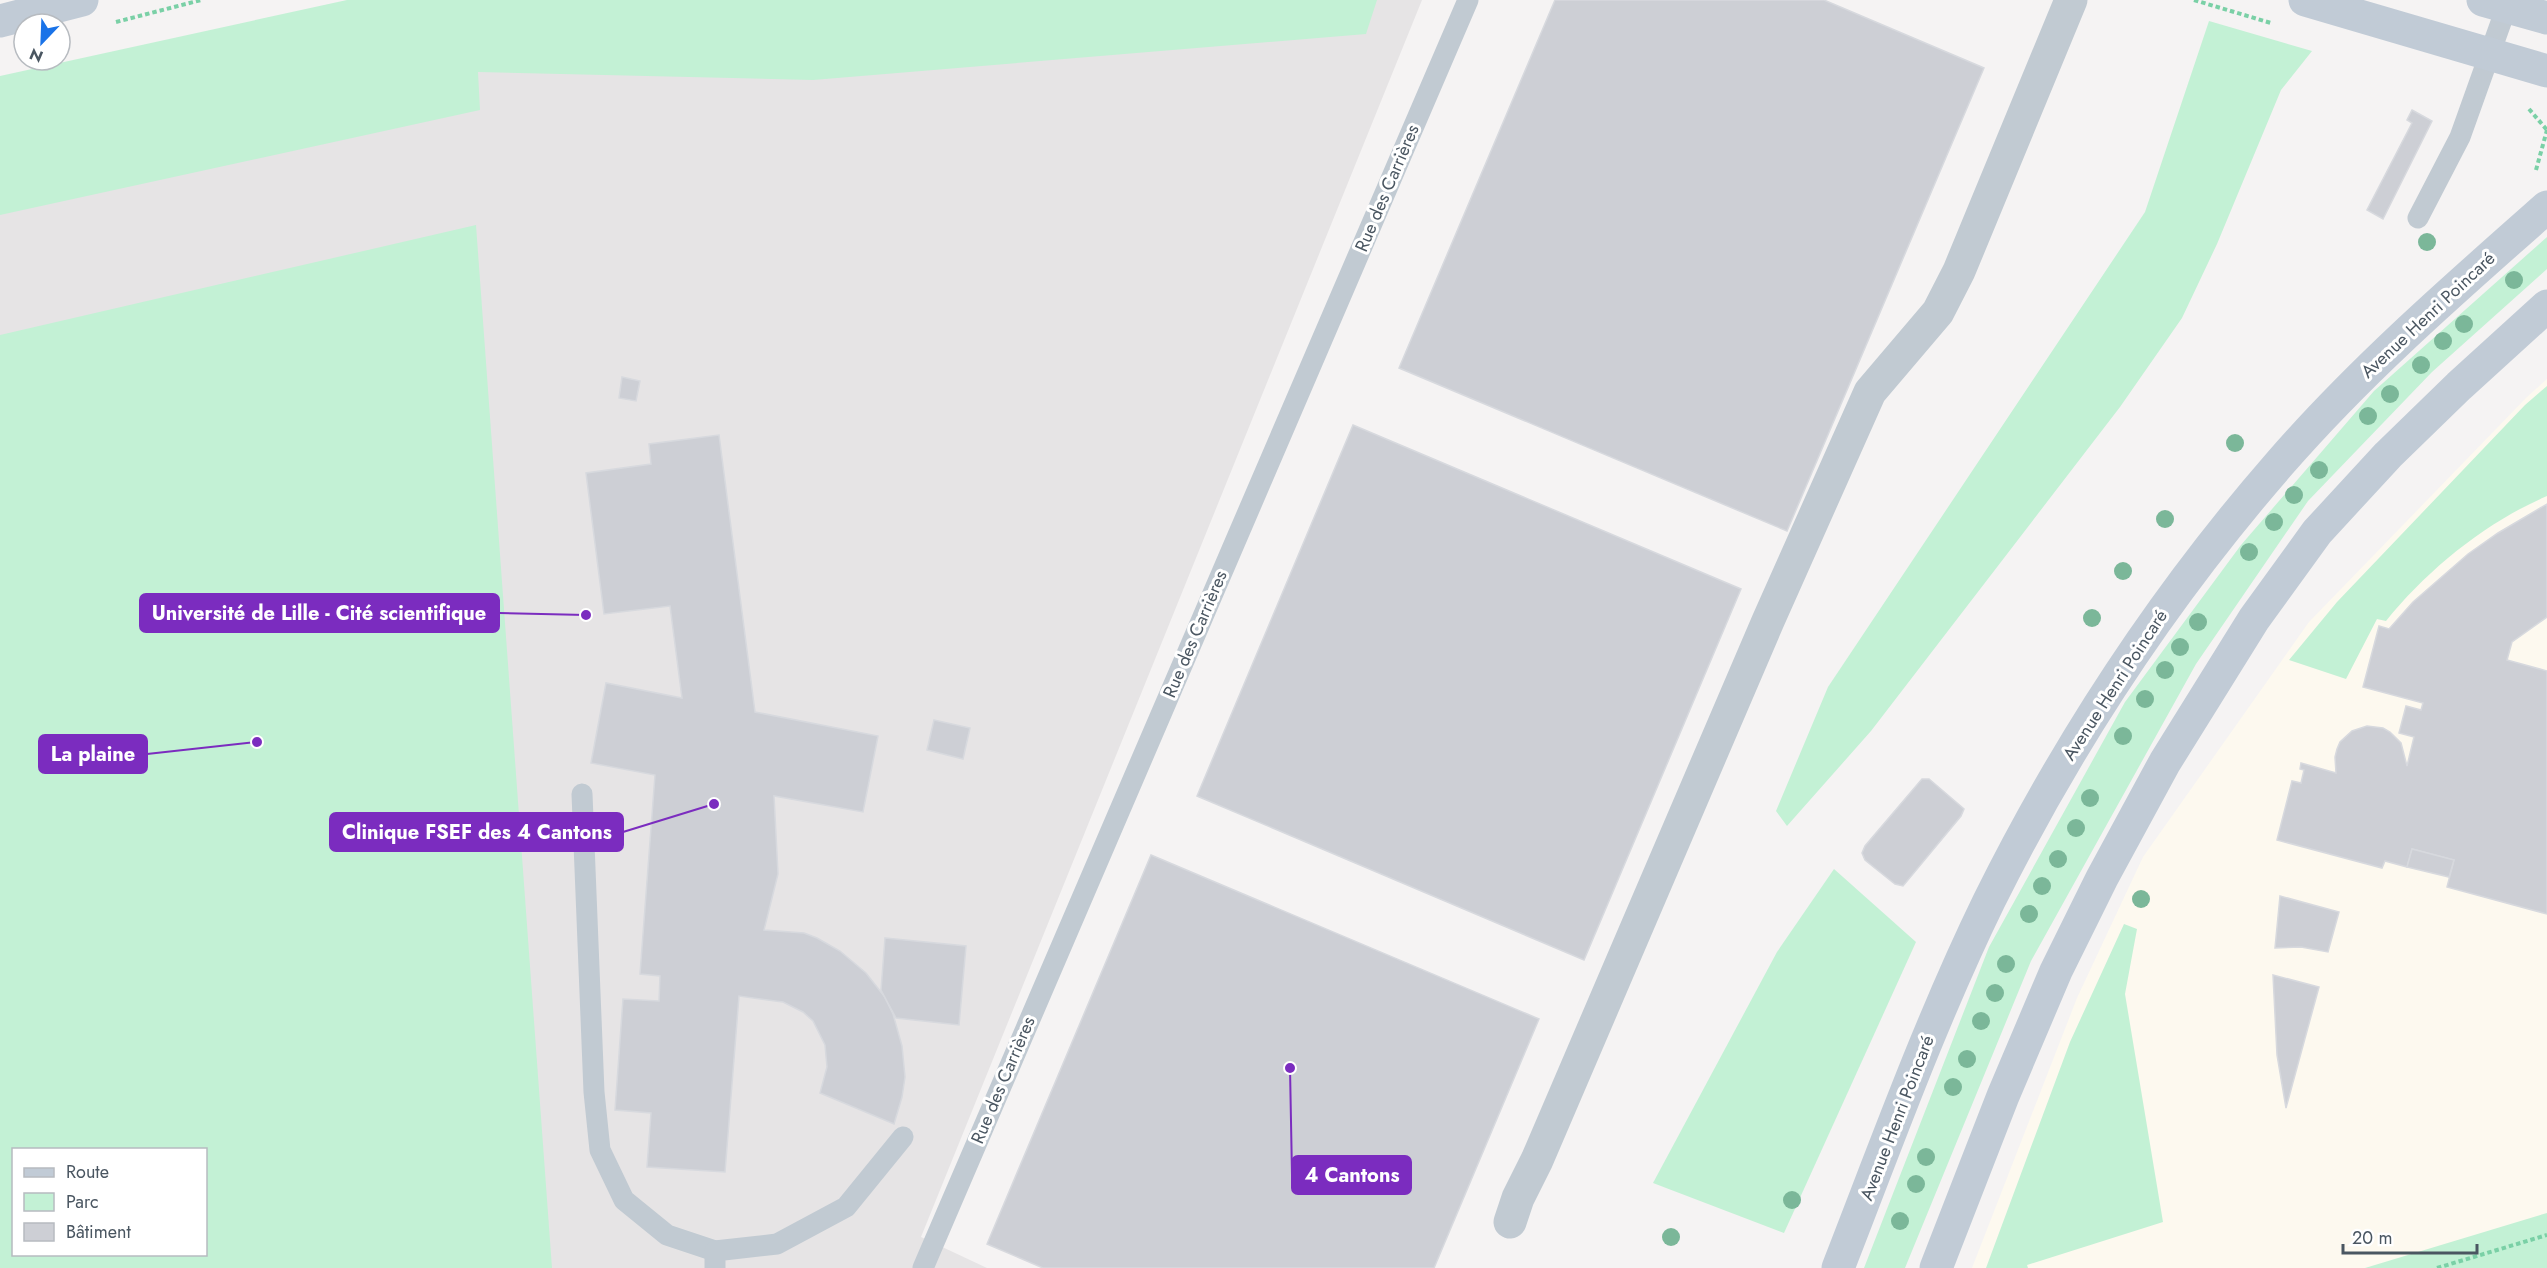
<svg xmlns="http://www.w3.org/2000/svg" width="2547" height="1268" font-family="Jost,sans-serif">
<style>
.commercial{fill:#fdf9ef}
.education{fill:#e6e4e5;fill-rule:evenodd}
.green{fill:#c3f1d5;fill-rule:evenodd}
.building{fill:#cdcfd5;stroke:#d7d9de;stroke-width:1.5}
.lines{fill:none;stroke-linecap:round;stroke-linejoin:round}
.path{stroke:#7ad0a6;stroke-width:4;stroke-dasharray:4.5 3;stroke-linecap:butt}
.lane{stroke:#c1cad2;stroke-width:21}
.street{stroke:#c1cad2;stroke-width:33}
.secondary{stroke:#c1cbd6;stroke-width:33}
.tree{fill:#7bb799}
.labels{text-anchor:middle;stroke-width:6;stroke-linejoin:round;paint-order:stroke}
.street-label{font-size:18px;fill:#4a5661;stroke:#fff}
.leader{fill:none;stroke:#7b2cbf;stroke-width:2}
.callout-dot{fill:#7b2cbf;stroke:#fff;stroke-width:2}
.callout{fill:#7b2cbf;stroke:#7b2cbf;stroke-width:2}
.callout-label{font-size:20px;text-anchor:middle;font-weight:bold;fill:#fff}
</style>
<rect width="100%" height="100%" fill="#f5f3f3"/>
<path class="commercial" d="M2547,379v889h-575l105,-270 66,-141 166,-235 218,-225z"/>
<path class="education" d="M379,0h1043l-501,1237 66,31h-987v-1187zM14,1150h192v104h-192z"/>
<g class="green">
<path d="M347,0h1030l-11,34 -553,46 -335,-8 2,38 -480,105v-139z"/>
<path d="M2209,21l103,30 -31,39 -64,154 -35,74 -62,89 -249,324 -84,95 -11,-15 52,-124 317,-475z"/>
<path d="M476,225l76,1043h-552v-933zM14,1150h192v104h-192z"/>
<path d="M2547,237v32l-115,103 -124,129 -112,163 -165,297 -126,307h-41l125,-321 136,-245 116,-157 133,-154z"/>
<path d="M2547,386v110c-61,26 -120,74 -161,125l-9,-2 -31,60 -57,-19 48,-58 188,-197z"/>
<path d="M1834,869l82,73 -132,291 -131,-50 124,-231z"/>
<path d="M2124,924l13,5 -12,65 38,228 -136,43 1,3h-42l84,-226z"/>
<path d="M2547,1213v55h-182z"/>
</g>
<g class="building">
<path d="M1555,0h269l160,68 -197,463 -388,-163z"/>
<path d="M2412,110l20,11 -49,98 -16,-9 45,-87 -5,-3z"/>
<path d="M622,377l18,4 -4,20 -17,-3z"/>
<path d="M1353,425l388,164 -157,371 -387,-164z"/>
<path d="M719,435l36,277 123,24 -15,76 -89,-16 4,78 -14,56 40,3 13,5 23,13 26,22 18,23 9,18 9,32 3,31 -3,20 -8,27 -74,-31 7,-26 -2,-22 -12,-24 -10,-9 -20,-10 -44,-6 -14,176 -78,-5 4,-54 -36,-3 8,-111 36,2 1,-25 -20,-2 15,-199 -64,-12 15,-80 76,15 -12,-92 -66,8 -18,-141 65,-9 -2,-20z"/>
<path d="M2547,504v113l-35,25 -5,18 40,11v243l-100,-27 7,-27 -42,-11 -5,18 -22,-6 -3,7 -105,-28 15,-59 9,2 3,-13 -4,-1 1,-6 35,10 -1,-16 2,-8 3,-7 12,-11 15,-5 16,2 7,4 11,11 6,23 7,-29 -15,-4 7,-27 15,4 2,-7 -60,-16 16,-61 10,3 24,-27 55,-48 30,-21z"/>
<path d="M934,720l36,8 -7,31 -36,-9z"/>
<path d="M1922,779h7l35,30 -3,7 -58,70 -8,-2 -30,-24 -3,-7 3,-7z"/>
<path d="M2412,849l42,11 -5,17 -42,-10z"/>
<path d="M1151,855l388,164 -105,249h-391l-56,-24z"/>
<path d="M2280,896l59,16 -11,40 -27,-5 -26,1z"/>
<path d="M885,938l81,8 -7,79 -63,-7 -15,-28z"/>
<path d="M2273,975l46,12 -33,121 -9,-53z"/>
</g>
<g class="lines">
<g class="path">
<path d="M2194,0l77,23"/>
<path d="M116,22l85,-22"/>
<path d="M2529,109l18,21"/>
<path d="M2536,170l11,-40"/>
<path d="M2437,1268l110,-33"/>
</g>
<g class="lane">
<path d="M2418,218l42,-81 49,-137"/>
<path d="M582,794l12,298 6,58 24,50 43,35 48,16"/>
<path d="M715,1268v-17l62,-7 69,-37 57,-70"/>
<path d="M923,1268l545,-1268"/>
</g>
<path class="street" d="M1510,1222l8,-24 19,-38 231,-539 102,-229 68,-80 21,-41 112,-271"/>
<g class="secondary">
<path d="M2305,0l242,71"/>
<path d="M2483,0l64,18"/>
<path d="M0,21l82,-21"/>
<path d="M1838,1268c48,-123 93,-248 151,-367 78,-157 175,-305 291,-438 81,-93 174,-174 267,-256"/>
<path d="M1936,1268l67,-172 53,-125 46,-93 63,-116 89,-143 63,-87 71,-77 71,-69 88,-80"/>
</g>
</g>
<g class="tree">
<circle cx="2427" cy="242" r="9"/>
<circle cx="2514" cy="280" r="9"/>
<circle cx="2464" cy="324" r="9"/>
<circle cx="2443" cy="341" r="9"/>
<circle cx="2421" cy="365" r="9"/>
<circle cx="2390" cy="394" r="9"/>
<circle cx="2368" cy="416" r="9"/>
<circle cx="2235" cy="443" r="9"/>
<circle cx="2319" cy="470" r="9"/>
<circle cx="2294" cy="495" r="9"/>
<circle cx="2165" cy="519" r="9"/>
<circle cx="2274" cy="522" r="9"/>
<circle cx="2249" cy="552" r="9"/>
<circle cx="2123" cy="571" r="9"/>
<circle cx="2092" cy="618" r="9"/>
<circle cx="2198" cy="622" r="9"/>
<circle cx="2180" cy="647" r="9"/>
<circle cx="2165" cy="670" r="9"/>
<circle cx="2145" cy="699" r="9"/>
<circle cx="2123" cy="736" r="9"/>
<circle cx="2090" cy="798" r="9"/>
<circle cx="2076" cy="828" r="9"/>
<circle cx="2058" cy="859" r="9"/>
<circle cx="2042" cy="886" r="9"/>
<circle cx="2141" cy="899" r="9"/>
<circle cx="2029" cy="914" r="9"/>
<circle cx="2006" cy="964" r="9"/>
<circle cx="1995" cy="993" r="9"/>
<circle cx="1981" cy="1021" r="9"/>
<circle cx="1967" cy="1059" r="9"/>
<circle cx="1953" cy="1087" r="9"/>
<circle cx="1926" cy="1157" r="9"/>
<circle cx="1916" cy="1184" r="9"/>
<circle cx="1792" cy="1200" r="9"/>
<circle cx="1900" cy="1221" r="9"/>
<circle cx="1671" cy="1237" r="9"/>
</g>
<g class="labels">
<g class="street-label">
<text transform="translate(1387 188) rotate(-67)" y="6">Rue des Carrières</text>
<text transform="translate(2428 315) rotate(-43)" y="6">Avenue Henri Poincaré</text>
<text transform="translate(1195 634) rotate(-67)" y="6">Rue des Carrières</text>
<text transform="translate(2115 685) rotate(-57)" y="6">Avenue Henri Poincaré</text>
<text transform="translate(1003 1080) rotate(-67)" y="6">Rue des Carrières</text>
<text transform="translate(1897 1118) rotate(-69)" y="6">Avenue Henri Poincaré</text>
</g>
</g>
<path class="leader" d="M586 615L499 613M257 742L147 754M714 804L623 832M1290 1068L1292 1175"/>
<g class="callout-dot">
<circle cx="586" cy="615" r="6"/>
<circle cx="257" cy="742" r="6"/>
<circle cx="714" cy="804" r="6"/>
<circle cx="1290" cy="1068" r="6"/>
</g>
<g class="callout">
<rect x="140" y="594" width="359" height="38" rx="6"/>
<rect x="39" y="735" width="108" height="38" rx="6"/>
<rect x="330" y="813" width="293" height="38" rx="6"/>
<rect x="1292" y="1156" width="119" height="38" rx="6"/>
</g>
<g class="callout-label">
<text x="319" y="620">Université de Lille ‐ Cité scientifique</text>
<text x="93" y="761">La plaine</text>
<text x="477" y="839">Clinique FSEF des 4 Cantons</text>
<text x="1352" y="1182">4 Cantons</text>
</g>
<rect x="12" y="1148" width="195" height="108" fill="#ffffff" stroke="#b7bbc0" stroke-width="1.5"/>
<rect x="24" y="1168" width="30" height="9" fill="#c1cbd6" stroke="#b7bbc0" stroke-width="1.5"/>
<text x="66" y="1178" font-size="18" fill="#4a5661">Route</text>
<rect x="24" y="1193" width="30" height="18" fill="#c3f1d5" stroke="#b7bbc0" stroke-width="1.5"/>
<text x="66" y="1208" font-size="18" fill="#4a5661">Parc</text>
<rect x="24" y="1223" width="30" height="18" fill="#cdcfd5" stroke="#b7bbc0" stroke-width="1.5"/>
<text x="66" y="1238" font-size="18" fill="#4a5661">Bâtiment</text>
<g transform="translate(42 42) rotate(203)"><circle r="28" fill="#ffffff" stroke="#b7bbc0" stroke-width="1.5"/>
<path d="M0-4.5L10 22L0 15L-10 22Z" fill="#1a73e8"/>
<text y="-9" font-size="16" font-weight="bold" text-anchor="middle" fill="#4a5661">N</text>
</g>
<path d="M2343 1244v9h134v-9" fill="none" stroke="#4a5661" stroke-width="3"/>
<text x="2352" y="1244" font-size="18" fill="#4a5661" stroke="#ffffff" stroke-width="4.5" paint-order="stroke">20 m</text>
</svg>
